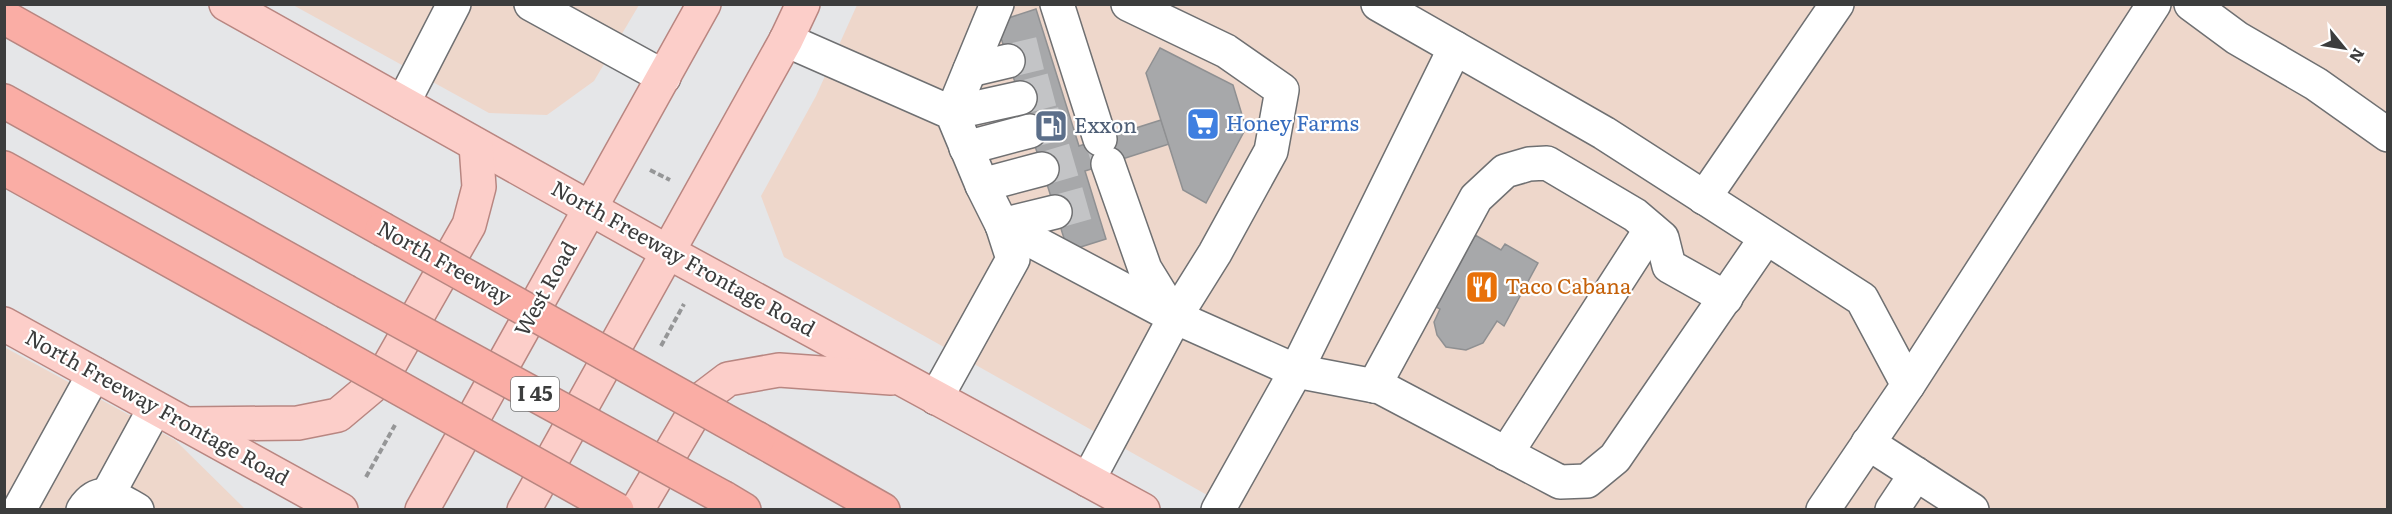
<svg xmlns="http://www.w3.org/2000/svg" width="2392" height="514" font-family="Literata,serif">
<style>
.commercial{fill:#eed7cb}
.building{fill:#a7a8aa;stroke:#8f9092;stroke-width:1.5}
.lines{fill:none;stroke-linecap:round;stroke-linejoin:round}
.minor-tunnel{stroke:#c3c4c6;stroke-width:33;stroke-dasharray:33 16;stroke-linecap:butt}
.minor-casing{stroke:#6f7072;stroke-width:36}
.major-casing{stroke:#b88681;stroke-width:36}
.highway-casing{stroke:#b88681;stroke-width:36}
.path{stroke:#959697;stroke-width:4;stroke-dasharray:6 3;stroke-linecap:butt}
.minor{stroke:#fff;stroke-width:33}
.major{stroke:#fccec9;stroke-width:33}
.highway{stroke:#faada5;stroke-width:33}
.highway-bridge-casing{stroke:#b88681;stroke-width:36;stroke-linecap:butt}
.highway-bridge{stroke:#faada5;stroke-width:33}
.labels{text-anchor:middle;stroke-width:4.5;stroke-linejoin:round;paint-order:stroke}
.shield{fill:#fff;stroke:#767777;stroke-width:1.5}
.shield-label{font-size:20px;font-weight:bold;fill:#3c3d3d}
.shop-label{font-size:21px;fill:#366cbe;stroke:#fff;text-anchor:start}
.service-label{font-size:21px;fill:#4e5e75;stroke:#fff;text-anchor:start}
.street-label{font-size:21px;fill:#3c3d3d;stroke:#fff}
.food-label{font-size:21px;fill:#c56008;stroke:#fff;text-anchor:start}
</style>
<rect width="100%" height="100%" fill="#e5e6e8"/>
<g class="commercial">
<path d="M293,5h346l-45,76 -47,34 -58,-2z"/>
<path d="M857,5h1530v504h-1155l-448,-252 -23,-61 55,-100z"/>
<path d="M4,347l171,93 70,69h-240z"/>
</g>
<g class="building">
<path d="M1036,9l43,137 82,-26 8,24 -84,27 21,68 -38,12 -72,-229z"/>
<path d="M1160,48l73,37 13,43 -40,75 -23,-13 -37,-117z"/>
<path d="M1475,235l26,15 4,-6 33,19 -34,63 -7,-5 -14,22 -17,7 -20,-3 -9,-12 -3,-13 6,-13 -11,-6 21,-36 7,3z"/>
</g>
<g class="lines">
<g class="minor-tunnel">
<path d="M1008,61l41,-10"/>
<path d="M1020,98l41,-11"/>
<path d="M1030,131l41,-10"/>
<path d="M1042,169l61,-18"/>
<path d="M1055,212l39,-11"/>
</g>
<defs>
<g id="minor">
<path d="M531,4l133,73"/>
<path d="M1057,4l43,135"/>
<path d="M1128,4l98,47 56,39 -11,61 -56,102 -40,64"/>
<path d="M1378,4l226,129 258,166 46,86 -85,125"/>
<path d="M2191,4l46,34 79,46 72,51"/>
<path d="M786,40l166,73 30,72 20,40 11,34 -77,139"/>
<path d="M970,70l38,-9"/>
<path d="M403,103l51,-99"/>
<path d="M952,113l45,-109"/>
<path d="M952,113l68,-15"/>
<path d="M966,148l64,-17"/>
<path d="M1108,164l37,105 29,47"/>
<path d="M982,185l60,-16"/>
<path d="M1704,198l133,-194"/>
<path d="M1002,225l173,92"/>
<path d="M1002,225l53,-13"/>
<path d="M1908,385l246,-381"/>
<path d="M1374,386l102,-188 29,-27 24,-7 18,-1 88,52 27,23 7,28 57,32"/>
<path d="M1868,443l104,67"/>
<path d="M1506,454l145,-225"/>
<path d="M1088,480l87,-163 121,54 84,16 180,95 27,-1 28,-23 151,-220"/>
<path d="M108,494l47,-86"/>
<path d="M19,510l75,-136"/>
<path d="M83,510c17,-26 34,-11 54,0"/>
<path d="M1218,510l78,-139 159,-323"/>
<path d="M1892,510l24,-36"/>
</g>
<g id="major">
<path d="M226,4l442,248 475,258"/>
<path d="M4,324l337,186"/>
<path d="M185,424l113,-1 40,-8 44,-37 87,-153 10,-38 -3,-42"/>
<path d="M422,510l282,-506"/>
<path d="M524,510l262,-470 17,-36"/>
<path d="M637,510l66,-112 25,-19 51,-9 112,8"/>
</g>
<g id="highway">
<path d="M4,17l378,212"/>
<path d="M4,101l341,190"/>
<path d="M4,168l313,174"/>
<path d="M758,439l125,71"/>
<path d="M724,498l20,12"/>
</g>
</defs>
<use href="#minor" class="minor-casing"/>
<use href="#major" class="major-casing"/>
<use href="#highway" class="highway-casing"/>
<g class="path">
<path d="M650,170l20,10"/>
<path d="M661,346l23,-42"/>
<path d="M366,477l29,-52"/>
</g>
<use href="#minor" class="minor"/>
<use href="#major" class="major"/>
<use href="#highway" class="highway"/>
<defs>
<g id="highway-bridge">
<path d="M382,229l376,210"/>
<path d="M345,291l379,207"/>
<path d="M317,342l300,168"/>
</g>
</defs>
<use href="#highway-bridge" class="highway-bridge-casing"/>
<use href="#highway-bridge" class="highway-bridge"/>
</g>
<defs>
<symbol id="supermarket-square" viewBox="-11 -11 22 22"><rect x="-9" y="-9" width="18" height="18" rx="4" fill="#3f7fe0" stroke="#fff"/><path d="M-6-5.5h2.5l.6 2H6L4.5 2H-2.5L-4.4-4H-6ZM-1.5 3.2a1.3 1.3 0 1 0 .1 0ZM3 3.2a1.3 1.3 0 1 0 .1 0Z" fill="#fff"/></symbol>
<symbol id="fuel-square" viewBox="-11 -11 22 22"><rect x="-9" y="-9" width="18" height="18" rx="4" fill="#5c6f8a" stroke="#fff"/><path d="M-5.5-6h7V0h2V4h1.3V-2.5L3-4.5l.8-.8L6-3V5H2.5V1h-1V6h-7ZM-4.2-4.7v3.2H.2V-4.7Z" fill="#fff"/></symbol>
<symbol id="restaurant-square" viewBox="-11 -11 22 22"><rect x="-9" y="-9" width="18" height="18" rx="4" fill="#e8710a" stroke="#fff"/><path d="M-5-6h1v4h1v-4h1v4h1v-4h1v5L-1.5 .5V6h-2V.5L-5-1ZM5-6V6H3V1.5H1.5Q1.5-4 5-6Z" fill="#fff"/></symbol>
</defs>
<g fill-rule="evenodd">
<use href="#supermarket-square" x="1184" y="105" width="38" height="38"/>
<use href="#fuel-square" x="1032" y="107" width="38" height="38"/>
<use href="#restaurant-square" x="1463" y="268" width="38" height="38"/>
</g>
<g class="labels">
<rect class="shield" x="511" y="377" width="48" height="34" rx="4.5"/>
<g class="shield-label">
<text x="535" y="401">I 45</text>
</g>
<g class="shop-label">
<text x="1226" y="131">Honey Farms</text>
</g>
<g class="service-label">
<text x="1074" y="133">Exxon</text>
</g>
<g class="street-label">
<text transform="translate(683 259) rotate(29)" y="7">North Freeway Frontage Road</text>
<text transform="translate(444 263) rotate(29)" y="7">North Freeway</text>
<text transform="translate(546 289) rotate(-61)" y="7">West Road</text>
<text transform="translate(157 408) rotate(29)" y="7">North Freeway Frontage Road</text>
</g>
<g class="food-label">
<text x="1505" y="294">Taco Cabana</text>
</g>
</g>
<rect width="2392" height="514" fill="none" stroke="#3c3d3d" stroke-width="12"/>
<g transform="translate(2344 48) rotate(120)" stroke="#ffffff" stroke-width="4.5" paint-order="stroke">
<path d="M0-4.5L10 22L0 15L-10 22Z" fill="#3c3d3d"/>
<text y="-9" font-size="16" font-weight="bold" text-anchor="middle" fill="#3c3d3d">N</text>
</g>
</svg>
